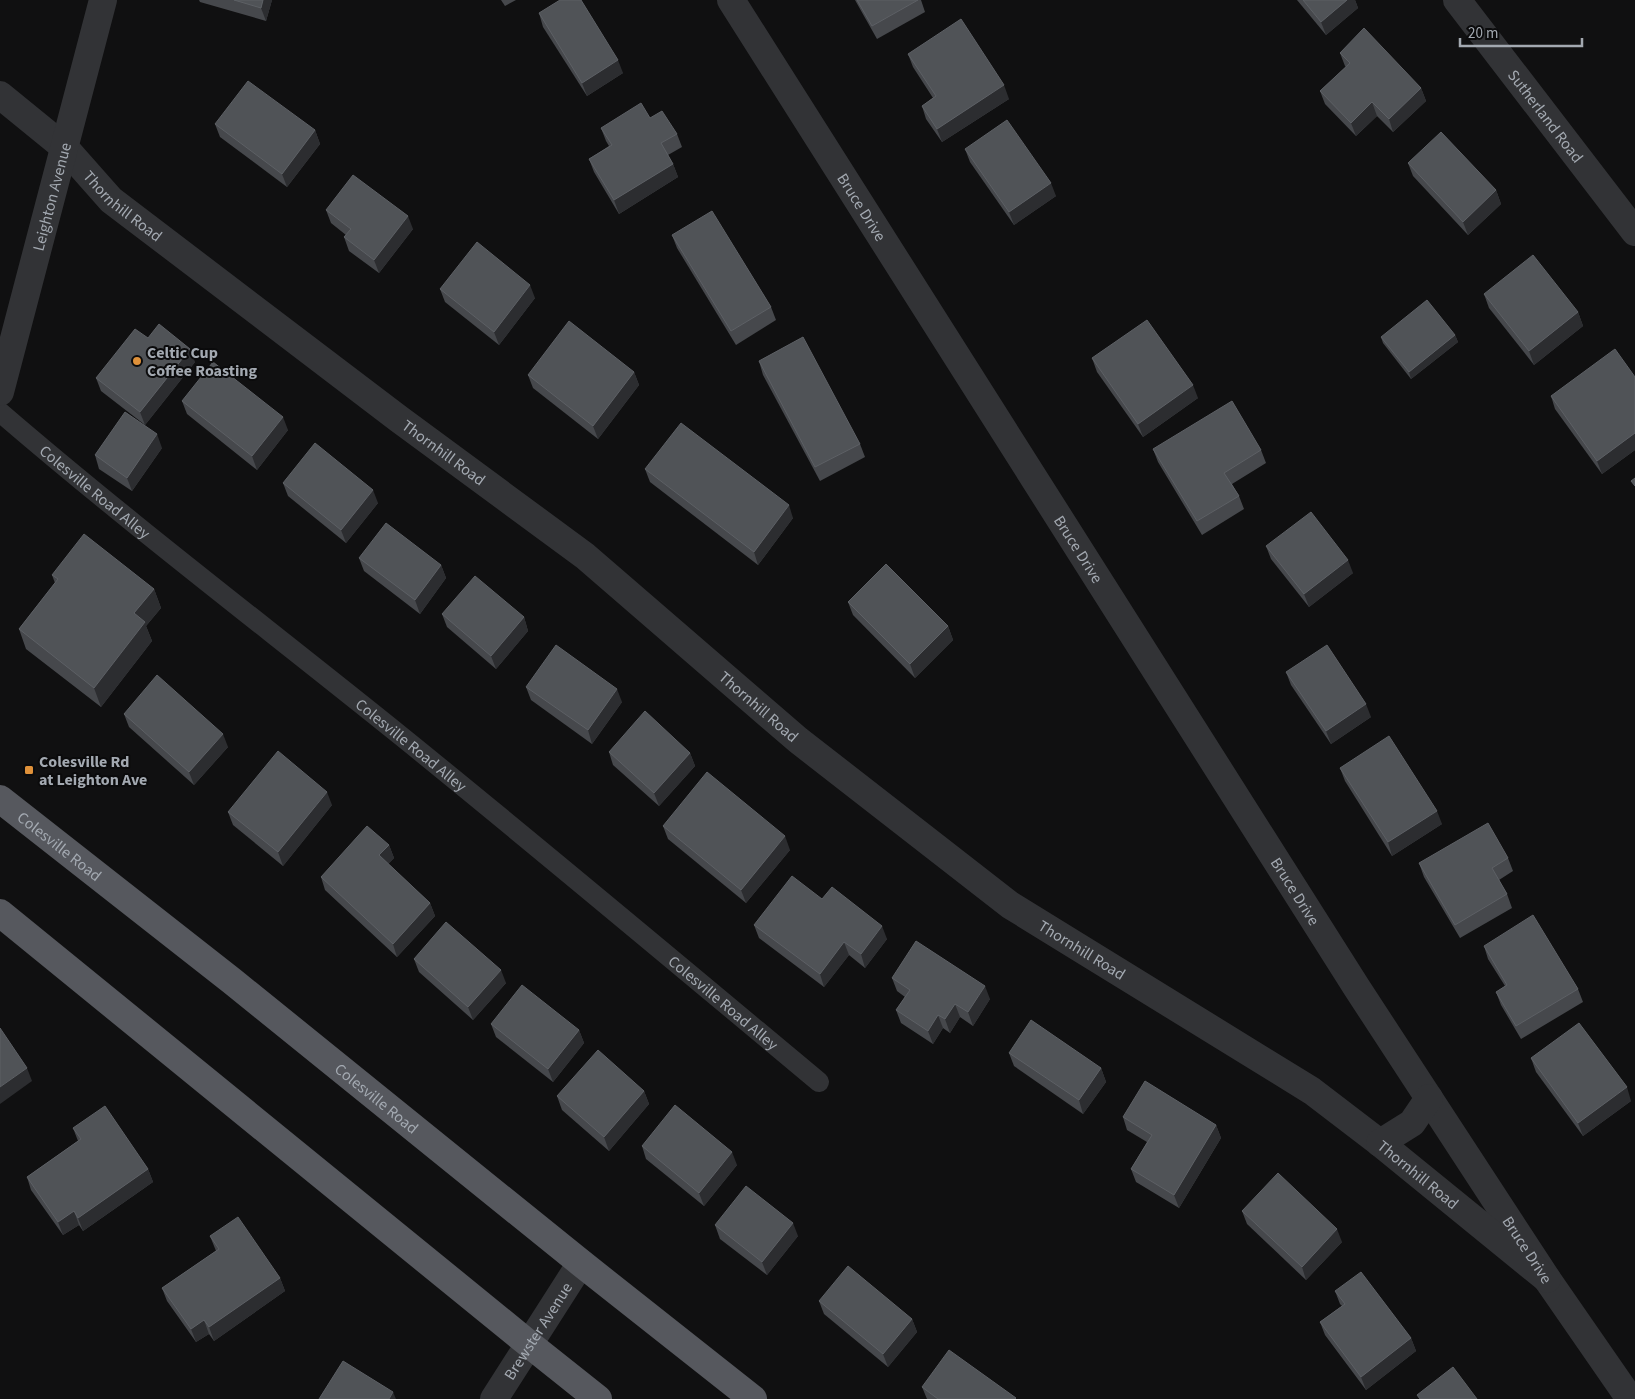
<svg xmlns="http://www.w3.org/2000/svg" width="1635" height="1399" font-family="'Source Sans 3',sans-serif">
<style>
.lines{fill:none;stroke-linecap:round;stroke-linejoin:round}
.service{stroke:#323336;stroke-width:20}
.minor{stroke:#323336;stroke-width:28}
.trunk{stroke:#56585e;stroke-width:28}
.wall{fill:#46484c}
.shaded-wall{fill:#2c2d30}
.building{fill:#505357;stroke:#5d6065}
.poi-dot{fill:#df913a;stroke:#0b0b0c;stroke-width:2}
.labels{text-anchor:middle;stroke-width:4;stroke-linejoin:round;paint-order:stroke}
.street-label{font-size:16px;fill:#a3a9b1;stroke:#0b0b0c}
.poi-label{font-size:16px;font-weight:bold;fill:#a3a9b1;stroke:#0b0b0c;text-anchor:start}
</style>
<rect width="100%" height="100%" fill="#101011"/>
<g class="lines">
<path class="service" id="s1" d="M0,412c130,112 267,216 401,324 141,114 279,230 418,346"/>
<g class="minor">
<path id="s2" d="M731,0l626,988 190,291 83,120"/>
<path id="s3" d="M1457,0l178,232"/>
<path id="s4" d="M0,95l65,53 46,52 288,219 186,137 213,184 212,165 302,186 68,52 167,136"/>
<path id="s5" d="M0,392l103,-392"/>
<path d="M1380,1143l32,-20 17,-25"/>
<path id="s6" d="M494,1399l87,-136"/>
</g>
<g class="trunk">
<path id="s7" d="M0,799l232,182 349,282 172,136"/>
<path d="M0,913l529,431 69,55"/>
</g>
</g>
<g class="wall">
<path d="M199,0h73l-6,21 -66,-19z"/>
<path d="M501,0h15l-11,6z"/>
<path d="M855,0h66l4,12 -48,27z"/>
<path d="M1297,0h58l3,8 -32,27z"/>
<path d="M539,13l84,60 -36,23 -44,-69z"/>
<path d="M1340,53l81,35 5,13 -33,31 -16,-16 -21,20 -31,-32 -5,-13 26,-24 -1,-1z"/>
<path d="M908,54l101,45 -67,43 -16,-23 -4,-13 11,-8 -20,-31z"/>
<path d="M650,118l27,16 5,13 -14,8 5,9 5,13 -59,37 -25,-42 -5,-13 20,-13 -3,-5 -5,-13z"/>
<path d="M215,124l100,6 5,14 -33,43 -67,-50z"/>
<path d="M965,149l91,47 -42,29 -44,-63z"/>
<path d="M1408,163l88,27 5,14 -33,31 -55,-59z"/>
<path d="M326,210l87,19 -34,44 -30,-22 -5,-14 2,-2 -15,-12z"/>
<path d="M672,235l99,72 5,13 -40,25 -59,-97z"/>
<path d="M440,289l95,9 -36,47 -54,-43z"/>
<path d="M1484,294l94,18 5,14 -49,39 -45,-57z"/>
<path d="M1455,335l3,7 -47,37 -28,-36 -2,-6z"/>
<path d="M148,338l47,24 -50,63 -44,-34 -5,-13z"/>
<path d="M1092,358l106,40 -55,39 -46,-65z"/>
<path d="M759,361l101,83 5,13 -45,24 -57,-106z"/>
<path d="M634,372l5,13 -41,54 -65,-51 -5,-13z"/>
<path d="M1635,377v73l-33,24 -47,-65 -4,-13z"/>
<path d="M182,401l106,29 -31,40 -70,-56z"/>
<path d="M162,448l-30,43 -33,-22 -4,-14z"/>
<path d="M1153,449l108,1 5,13 -34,21 7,12 5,13 -42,26 -44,-73z"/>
<path d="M645,469l148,49 -35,47 -108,-83z"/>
<path d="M283,483l95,20 -32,40 -58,-47z"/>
<path d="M1266,546l87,27 -44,34 -38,-48z"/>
<path d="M359,558l82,7 5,13 -26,36 -56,-43z"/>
<path d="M52,575l102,14 7,19 -15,18 6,15 -51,66 -75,-58 -7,-20 36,-46z"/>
<path d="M848,602l100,24 5,14 -38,38 -62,-63z"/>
<path d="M442,614l82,3 4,14 -32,38 -49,-42z"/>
<path d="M1286,672l85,45 -40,27 -40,-59z"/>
<path d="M526,687l96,15 -30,42 -61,-44z"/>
<path d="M124,714l104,33 -34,38 -65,-58z"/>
<path d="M609,752l81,1 5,13 -36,40 -46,-41z"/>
<path d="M1340,768l102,56 -50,32 -47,-75z"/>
<path d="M332,805l-49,61 -50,-41 -5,-13z"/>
<path d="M663,826l127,24 -44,53 -78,-64z"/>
<path d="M389,845l5,13 -6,6 42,39 5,13 -38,41 -72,-67 -4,-13z"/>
<path d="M1508,858l5,13 -14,9 8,14 5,14 -52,30 -36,-61 -5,-14z"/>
<path d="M822,899l65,40 -22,29 -16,-13 -25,32 -65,-49 -5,-13z"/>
<path d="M1484,946l94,43 5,13 -62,37 -20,-34 -5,-13 9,-6 -17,-27z"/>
<path d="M414,959l92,24 -33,37 -54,-48z"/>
<path d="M892,978l98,21 -17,27 -13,-9 -10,16 -7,-5 -10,16 -32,-21 -5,-13 9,-13 -8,-6z"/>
<path d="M491,1024l88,6 5,13 -31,39 -57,-45z"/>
<path d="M1009,1053l92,15 5,14 -23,32 -69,-48z"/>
<path d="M1531,1058l100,43 -48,35 -47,-64z"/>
<path d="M644,1091l5,13 -40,47 -47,-41 -5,-14z"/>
<path d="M1123,1117l93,8 5,13 -42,70 -43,-26 -5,-13 16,-27 -20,-12z"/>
<path d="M73,1128l75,41 5,13 -70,49 -4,-6 -16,10 -32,-45 -4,-13 51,-36z"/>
<path d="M642,1146l95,19 -33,41 -58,-47z"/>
<path d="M1242,1211l100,31 -36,38 -59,-56z"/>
<path d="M715,1225l83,11 -31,39 -47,-36z"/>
<path d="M210,1236l70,42 5,13 -71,50 -5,-7 -13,8 -29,-41 -5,-13 54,-37z"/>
<path d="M1335,1291l76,47 5,13 -50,39 -41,-55 -5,-13 22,-16 -2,-2z"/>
<path d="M819,1301l93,18 5,13 -29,35 -64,-53z"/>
<path d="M922,1387l94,12h-89z"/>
</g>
<g class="shaded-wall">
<path d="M263,0h9l-6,21 -5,-13z"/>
<path d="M1347,0h8l3,8 -32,27 -5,-13z"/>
<path d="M618,60l5,13 -36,23 -5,-13z"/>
<path d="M1004,85l5,14 -67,43 -5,-13z"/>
<path d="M1421,88l5,13 -33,31 -4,-13z"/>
<path d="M1372,102l5,14 -21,20 -5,-13z"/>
<path d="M315,130l5,14 -33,43 -5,-13z"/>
<path d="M673,164l5,13 -59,37 -5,-14z"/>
<path d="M1051,183l5,13 -42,29 -5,-13z"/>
<path d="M1496,190l5,14 -33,31 -5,-13z"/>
<path d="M408,216l5,13 -34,44 -5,-13z"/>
<path d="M530,285l5,13 -36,47 -5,-13z"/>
<path d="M1578,312l5,14 -49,39 -5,-14z"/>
<path d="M1455,335l3,7 -47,37 -2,-7z"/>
<path d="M190,349l5,13 -50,63 -5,-13z"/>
<path d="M634,372l5,13 -41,54 -5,-13z"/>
<path d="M1193,385l5,13 -55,39 -5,-13z"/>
<path d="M283,417l5,13 -31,40 -5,-14z"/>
<path d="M1635,433v17l-33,24 -5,-13z"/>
<path d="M157,434l5,14 -30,43 -5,-13z"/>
<path d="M373,490l5,13 -32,40 -5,-13z"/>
<path d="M789,505l4,13 -35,47 -4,-13z"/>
<path d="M1348,560l5,13 -44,34 -5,-13z"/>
<path d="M441,565l5,13 -26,36 -5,-14z"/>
<path d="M154,589l7,19 -15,18 6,15 -51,66 -7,-19 40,-75z"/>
<path d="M524,617l4,14 -32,38 -5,-13z"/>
<path d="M948,626l5,14 -38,38 -5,-14z"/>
<path d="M617,689l5,13 -30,42 -4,-14z"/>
<path d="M1366,704l5,13 -40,27 -5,-13z"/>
<path d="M223,734l5,13 -34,38 -5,-13z"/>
<path d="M690,753l5,13 -36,40 -5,-13z"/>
<path d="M327,792l5,13 -49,61 -5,-14z"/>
<path d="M1437,811l5,13 -50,32 -4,-14z"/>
<path d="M785,836l5,14 -44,53 -5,-13z"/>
<path d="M389,845l5,13 -10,11 -5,-14z"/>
<path d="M430,903l5,13 -38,41 -4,-13z"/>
<path d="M882,926l5,13 -22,29 -4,-14z"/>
<path d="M844,942l5,13 -25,32 -4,-13z"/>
<path d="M501,970l5,13 -33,37 -5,-13z"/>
<path d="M985,986l5,13 -17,27 -5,-14z"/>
<path d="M955,1004l5,13 -10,16 -5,-14z"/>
<path d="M938,1015l5,13 -10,16 -5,-13z"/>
<path d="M579,1030l5,13 -31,39 -5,-13z"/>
<path d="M27,1068l5,13 -32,23v-17z"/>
<path d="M1101,1068l5,14 -23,32 -4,-14z"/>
<path d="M1627,1087l4,14 -48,35 -5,-13z"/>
<path d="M644,1091l5,13 -40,47 -5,-14z"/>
<path d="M1216,1125l5,13 -42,70 -5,-13z"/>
<path d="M732,1152l5,13 -33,41 -5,-13z"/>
<path d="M148,1169l5,13 -70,49 -5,-13z"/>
<path d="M74,1211l5,14 -16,10 -5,-13z"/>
<path d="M793,1223l5,13 -31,39 -5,-13z"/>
<path d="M1337,1229l5,13 -36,38 -4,-13z"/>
<path d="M280,1278l5,13 -71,50 -5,-14z"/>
<path d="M912,1319l5,13 -29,35 -5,-13z"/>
<path d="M204,1320l5,14 -13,8 -5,-13z"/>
<path d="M1411,1338l5,13 -50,39 -5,-13z"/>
<path d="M393,1392l3,7h-7z"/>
</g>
<g class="building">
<path d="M234,0h29l-2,8z"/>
<path d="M560,0h21l37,60 -36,23 -43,-70z"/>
<path d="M857,0h61l-46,26z"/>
<path d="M1303,0h44l-26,22z"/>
<path d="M961,19l43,66 -67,44 -15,-23 14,-10 -28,-42z"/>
<path d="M1364,28l57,60 -32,31 -17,-17 -21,21 -31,-32 30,-28 -10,-10z"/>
<path d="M248,81l67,49 -33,44 -67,-50z"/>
<path d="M641,103l9,15 12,-7 15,23 -16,9 12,21 -59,36 -25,-41 23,-14 -11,-17z"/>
<path d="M1007,120l44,63 -42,29 -44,-63z"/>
<path d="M1441,132l55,58 -33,32 -55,-59z"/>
<path d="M353,175l55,41 -34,44 -30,-23 7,-8 -25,-19z"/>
<path d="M712,211l59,96 -40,24 -59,-96z"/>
<path d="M477,242l53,43 -36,47 -54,-43z"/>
<path d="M1533,255l45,57 -49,39 -45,-57z"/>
<path d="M1427,300l28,35 -46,37 -28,-35z"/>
<path d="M1147,320l46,65 -55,39 -46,-66z"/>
<path d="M569,321l65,51 -41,54 -65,-51z"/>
<path d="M159,324l31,25 -50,63 -44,-34 39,-49 13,9z"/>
<path d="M803,337l57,107 -45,23 -56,-106z"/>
<path d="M1615,349l20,28v56l-38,28 -46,-65z"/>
<path d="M213,362l70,55 -31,39 -70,-55z"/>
<path d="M1232,401l29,49 -37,23 15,23 -42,25 -44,-72z"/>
<path d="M125,412l32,22 -30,44 -32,-23z"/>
<path d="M681,423l108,82 -35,47 -109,-83z"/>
<path d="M315,443l58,47 -32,40 -58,-47z"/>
<path d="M1635,478v8l-4,-5z"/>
<path d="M1311,512l37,48 -44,34 -38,-48z"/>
<path d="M386,523l55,42 -26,35 -56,-42z"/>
<path d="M84,534l70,55 -20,24 11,9 -51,66 -75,-59 39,-50 -6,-4z"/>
<path d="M886,564l62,62 -38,38 -62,-62z"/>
<path d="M475,576l49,41 -33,39 -49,-42z"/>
<path d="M556,645l61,44 -29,41 -62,-43z"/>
<path d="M1327,645l39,59 -40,27 -40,-59z"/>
<path d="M157,675l66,59 -34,38 -65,-58z"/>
<path d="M645,711l45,42 -36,40 -45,-41z"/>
<path d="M1389,736l48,75 -49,31 -48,-74z"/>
<path d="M278,751l49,41 -49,60 -50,-40z"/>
<path d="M707,772l78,64 -44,54 -78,-64z"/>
<path d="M1488,823l20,35 -16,10 15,26 -52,31 -36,-62z"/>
<path d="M367,826l22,19 -10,10 51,48 -37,41 -72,-67z"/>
<path d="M792,876l30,23 10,-12 50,39 -21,28 -17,-12 -24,32 -66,-49z"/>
<path d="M1533,915l45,74 -62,37 -20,-34 11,-7 -23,-39z"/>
<path d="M446,922l55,48 -33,37 -54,-48z"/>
<path d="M916,941l69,45 -17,26 -13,-8 -10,15 -7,-4 -10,16 -32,-21 14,-20 -18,-12z"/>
<path d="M522,985l57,45 -31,39 -57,-45z"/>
<path d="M1031,1020l70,48 -22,32 -70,-47z"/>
<path d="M1579,1023l48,64 -49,36 -47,-65z"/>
<path d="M0,1028l27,40 -27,19z"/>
<path d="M598,1050l46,41 -40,46 -47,-41z"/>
<path d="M1145,1081l71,44 -42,70 -43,-26 21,-34 -29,-18z"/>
<path d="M675,1105l57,47 -33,41 -57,-47z"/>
<path d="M105,1106l43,63 -70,49 -4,-7 -16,11 -31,-45 54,-38 -8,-11z"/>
<path d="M1278,1173l59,56 -35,38 -60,-56z"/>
<path d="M746,1186l47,37 -31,39 -47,-37z"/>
<path d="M238,1217l42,61 -71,49 -5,-7 -13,9 -29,-41 57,-39 -9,-13z"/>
<path d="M848,1266l64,53 -29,35 -64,-53z"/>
<path d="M1361,1272l50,66 -50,39 -41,-55 25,-18 -10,-13z"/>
<path d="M949,1350l67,48 -1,1h-77l-16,-12z"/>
<path d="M343,1361l50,31 -4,7h-70z"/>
<path d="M1453,1367l24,32h-57l-3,-4z"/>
</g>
<g class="poi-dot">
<circle cx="137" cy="361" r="5"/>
<rect x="24" y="765" width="10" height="10" rx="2.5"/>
</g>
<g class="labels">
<g class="street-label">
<text dy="6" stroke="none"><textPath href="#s3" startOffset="146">Sutherland Road</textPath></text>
<text dy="6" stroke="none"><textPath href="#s5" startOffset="202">Leighton Avenue</textPath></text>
<text dy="6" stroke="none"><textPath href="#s4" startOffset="166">Thornhill Road</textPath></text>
<text dy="6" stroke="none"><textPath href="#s2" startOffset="245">Bruce Drive</textPath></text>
<text dy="6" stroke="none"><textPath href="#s4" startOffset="571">Thornhill Road</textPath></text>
<text dy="6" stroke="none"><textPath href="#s1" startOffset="124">Colesville Road Alley</textPath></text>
<text dy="6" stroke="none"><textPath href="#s2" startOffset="650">Bruce Drive</textPath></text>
<text dy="6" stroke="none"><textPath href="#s4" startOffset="976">Thornhill Road</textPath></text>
<text dy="6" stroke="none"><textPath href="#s1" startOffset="529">Colesville Road Alley</textPath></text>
<text dy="6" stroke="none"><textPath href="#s7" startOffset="76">Colesville Road</textPath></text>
<text dy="6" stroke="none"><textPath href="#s2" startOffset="1055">Bruce Drive</textPath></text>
<text dy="6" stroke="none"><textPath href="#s4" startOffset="1381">Thornhill Road</textPath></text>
<text dy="6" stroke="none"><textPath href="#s1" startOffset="934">Colesville Road Alley</textPath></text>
<text dy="6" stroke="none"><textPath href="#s7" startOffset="481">Colesville Road</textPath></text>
<text dy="6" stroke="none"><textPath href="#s4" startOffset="1786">Thornhill Road</textPath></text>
<text dy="6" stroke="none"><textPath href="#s2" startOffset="1482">Bruce Drive</textPath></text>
<text dy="6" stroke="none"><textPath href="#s6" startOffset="81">Brewster Avenue</textPath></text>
</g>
<g class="poi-label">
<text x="147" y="358">Celtic Cup<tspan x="147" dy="18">Coffee Roasting</tspan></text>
<text x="39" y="767">Colesville Rd<tspan x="39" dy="18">at Leighton Ave</tspan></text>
</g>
</g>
<path d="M1460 38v8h122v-8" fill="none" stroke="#a3a9b1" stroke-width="2.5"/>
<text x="1468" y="38" font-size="15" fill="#a3a9b1" stroke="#0b0b0c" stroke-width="4" paint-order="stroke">20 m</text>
</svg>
